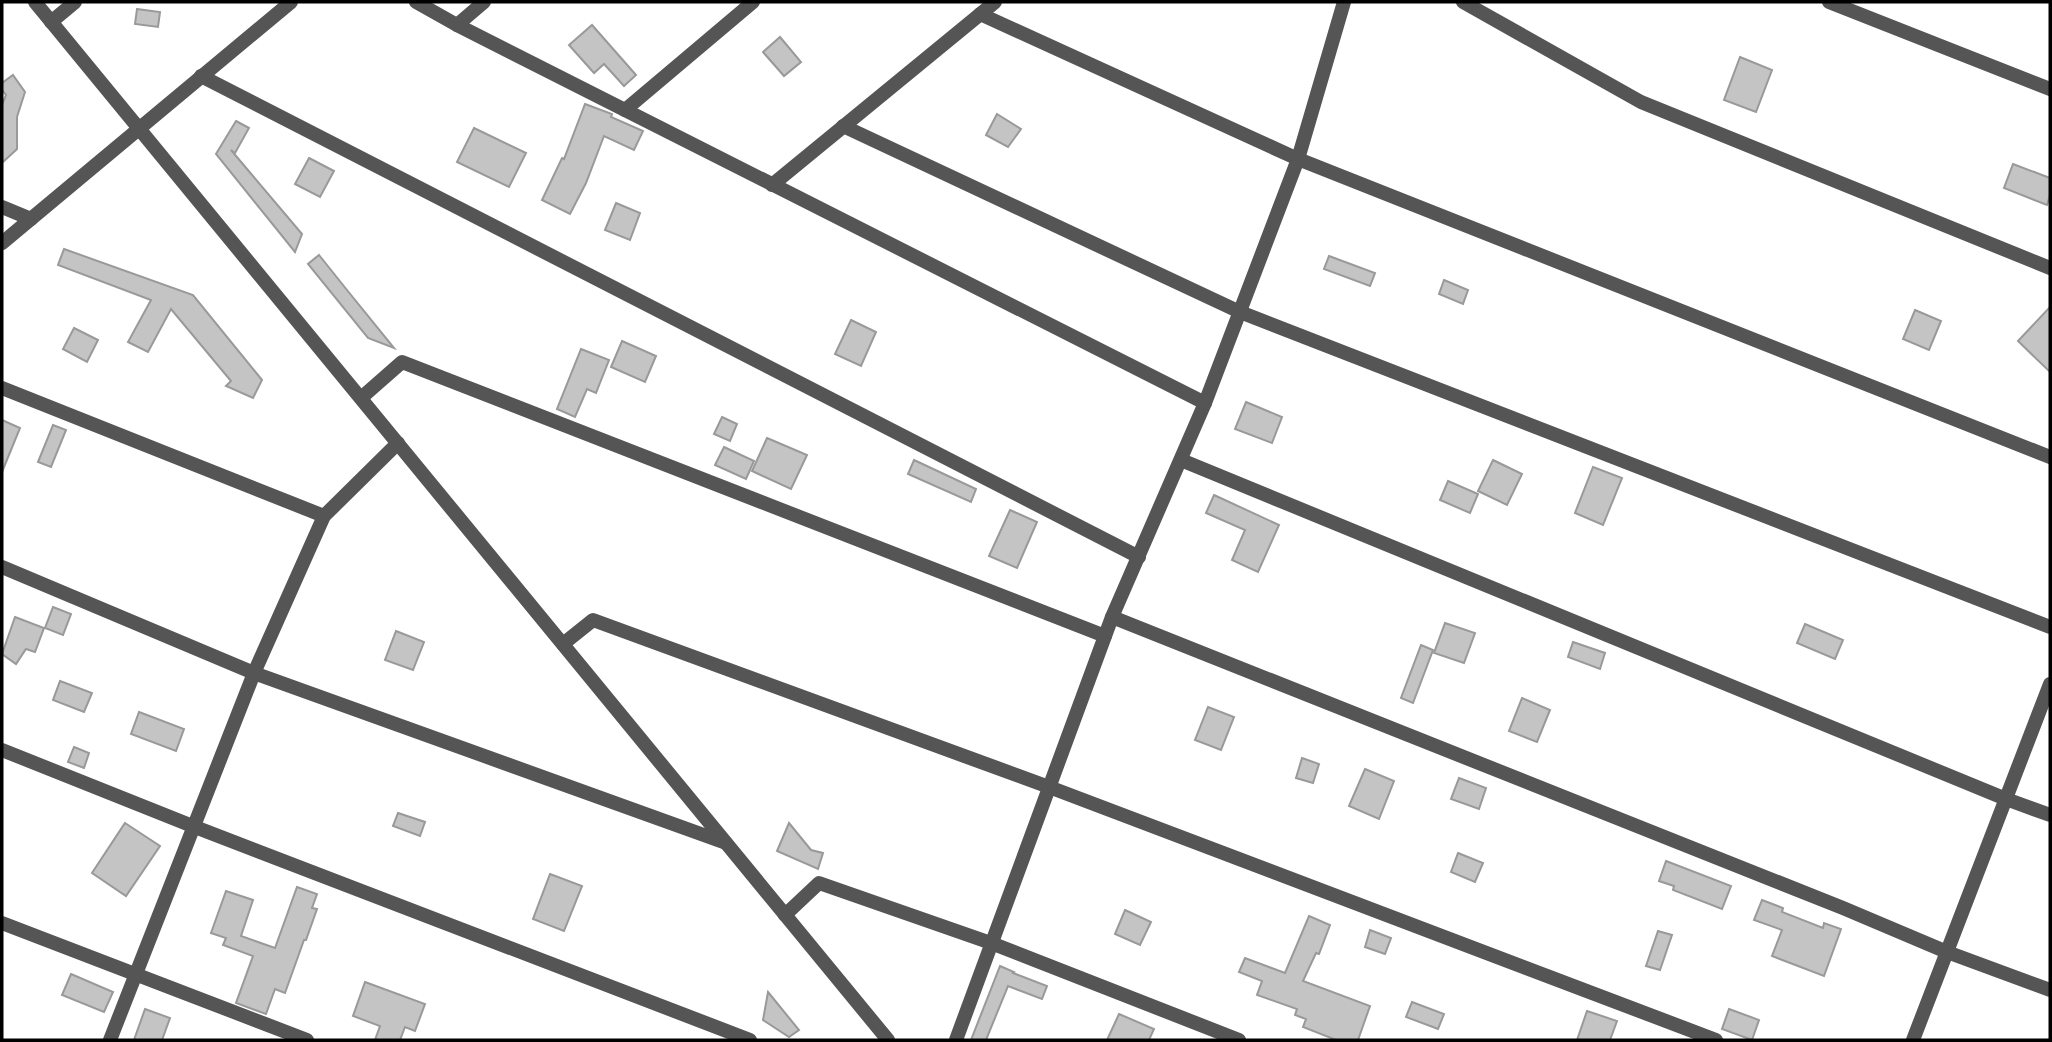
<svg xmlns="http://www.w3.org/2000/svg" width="2052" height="1042" font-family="'IBM Plex Sans',sans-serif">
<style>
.building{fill:#c4c4c4;stroke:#999;stroke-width:2}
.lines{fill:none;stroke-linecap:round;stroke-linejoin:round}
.minor{stroke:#555;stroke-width:14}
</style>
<rect width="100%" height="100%" fill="#fff"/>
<g class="building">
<path d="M137,9l23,3 -2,15 -23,-3z"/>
<path d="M592,25l44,50 -12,11 -20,-22 -10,9 -25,-28z"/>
<path d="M780,37l21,25 -17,14 -21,-24z"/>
<path d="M1740,57l32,13 -16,42 -32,-12z"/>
<path d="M13,75l12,17 -8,25v32l-15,14v-58l4,-10 -4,-5v-7z"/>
<path d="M585,104l27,10 -1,3 32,14 -9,19 -30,-14 -18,47 -16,31 -28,-14 20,-42 2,1z"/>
<path d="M997,114l24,15 -13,18 -22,-12z"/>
<path d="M236,121l13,7 -14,25 -4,-3 71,84 -7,18 -79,-98z"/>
<path d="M474,128l52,25 -17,34 -52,-25z"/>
<path d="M309,158l25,13 -14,26 -25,-13z"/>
<path d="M2013,164l37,14v17l-3,10 -43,-17z"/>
<path d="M616,203l24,10 -10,27 -25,-10z"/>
<path d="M64,249l129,46 69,85 -9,18 -27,-12 5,-5 -60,-72 -23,43 -20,-10 23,-42 -93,-35z"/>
<path d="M319,255l28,35 47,58 -26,-10 -60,-74z"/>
<path d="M1329,256l46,17 -5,13 -46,-17z"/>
<path d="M1444,280l24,10 -5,14 -24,-10z"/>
<path d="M2050,307v65l-32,-31z"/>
<path d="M1915,310l26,11 -12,29 -26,-11z"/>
<path d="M851,320l25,12 -15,34 -26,-12z"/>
<path d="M74,328l24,12 -11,22 -24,-13z"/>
<path d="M622,341l34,15 -11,26 -34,-15z"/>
<path d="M581,349l28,11 -13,33 -9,-4 -12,28 -18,-8z"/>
<path d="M1246,402l36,15 -10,26 -37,-14z"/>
<path d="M722,417l15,7 -7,17 -16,-7z"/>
<path d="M2,420l18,8 -18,44z"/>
<path d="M53,425l13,5 -15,37 -13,-5z"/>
<path d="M767,438l40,17 -16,34 -39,-18z"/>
<path d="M724,447l30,14 -8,18 -31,-14z"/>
<path d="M914,460l62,29 -5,13 -63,-28z"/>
<path d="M1493,460l29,14 -15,31 -29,-14z"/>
<path d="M1593,467l29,11 -19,47 -28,-12z"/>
<path d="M1448,481l30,13 -8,19 -30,-13z"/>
<path d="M1214,495l65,30 -21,47 -26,-12 13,-30 -39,-17z"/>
<path d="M1010,510l27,12 -20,46 -28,-12z"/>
<path d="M53,607l18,7 -8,21 -18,-7z"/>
<path d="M15,617l29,11 -9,24 -9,-3 -10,15 -14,-10z"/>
<path d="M1445,623l30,10 -11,30 -30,-10z"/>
<path d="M1805,624l38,16 -8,19 -38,-16z"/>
<path d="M396,631l28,11 -11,28 -28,-10z"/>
<path d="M1573,642l32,11 -5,16 -32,-12z"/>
<path d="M1421,645l12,5 -20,53 -12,-5z"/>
<path d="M60,681l32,12 -8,19 -31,-12z"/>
<path d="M1522,698l28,12 -13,32 -28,-11z"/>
<path d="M1208,707l26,10 -13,33 -26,-10z"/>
<path d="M139,712l45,17 -8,22 -45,-17z"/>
<path d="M74,747l15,6 -5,15 -16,-6z"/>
<path d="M1302,758l17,6 -6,19 -17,-5z"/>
<path d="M1365,769l29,12 -15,38 -30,-13z"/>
<path d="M1459,778l27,10 -7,21 -28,-10z"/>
<path d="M398,813l27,9 -5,14 -27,-10z"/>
<path d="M125,823l35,23 -34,50 -34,-23z"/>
<path d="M789,823l22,27 12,3 -5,16 -41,-18z"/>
<path d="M1458,853l25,10 -8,19 -24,-10z"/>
<path d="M1666,861l65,25 -9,23 -49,-19 1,-4 -15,-5z"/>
<path d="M550,874l32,12 -18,45 -31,-12z"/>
<path d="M297,887l20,7 -5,14 5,1 -11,31h-2l-19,53 -10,-4 -9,25 -30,-11 17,-47 -30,-11 3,-7 -15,-5 15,-42 27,9 -12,36 34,12z"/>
<path d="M1762,900l21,8 -1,4 41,16 1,-5 17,6 -17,47 -52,-20 10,-26 -28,-10z"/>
<path d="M1125,910l26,12 -11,23 -25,-11z"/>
<path d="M1309,916l21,9 -11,29 -3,-1 -13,28 67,25 -12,34h-22l-33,-13 3,-8 -11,-4 2,-6 -40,-14 5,-14 -23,-9 6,-14 40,15z"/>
<path d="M1370,930l21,8 -6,16 -20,-7z"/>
<path d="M1658,931l14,4 -12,35 -14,-4z"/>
<path d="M1000,966l14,6 -1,1 34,13 -5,13 -34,-13 -22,54h-15z"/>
<path d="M71,974l42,18 -9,20 -42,-17z"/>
<path d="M365,982l60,22 -10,27 -10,-4 -5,13h-25l5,-14 -27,-10z"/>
<path d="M768,992l31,38 -10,7 -26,-17z"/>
<path d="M1412,1002l32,12 -6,15 -32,-12z"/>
<path d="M145,1009l25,9 -8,22h-28z"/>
<path d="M1729,1009l30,11 -7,20 -30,-11z"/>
<path d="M1587,1011l30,10 -7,19h-33z"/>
<path d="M1119,1014l35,15 -5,11h-42z"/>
</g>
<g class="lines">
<g class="minor">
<path d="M35,2l853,1038"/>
<path d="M416,2l41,23 168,85 580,293"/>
<path d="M1463,2l178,100 409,166"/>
<path d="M1829,2l221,87"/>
<path d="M980,14l318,145 752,298"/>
<path d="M51,22l24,-20"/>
<path d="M457,25l27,-23"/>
<path d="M201,76l938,481"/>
<path d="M625,110l128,-108"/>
<path d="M843,126l397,186 810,315"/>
<path d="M772,185l223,-183"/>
<path d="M2,207l29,12"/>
<path d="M2,243l289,-241"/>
<path d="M2,388l322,128"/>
<path d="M361,398l41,-36 703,274"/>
<path d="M1181,460l825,339 44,16"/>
<path d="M2,567l252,106 472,170"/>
<path d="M1112,617l731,291 104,44 103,38"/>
<path d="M563,644l30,-24 456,167 667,253"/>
<path d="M2,750l193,77 555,213"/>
<path d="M785,915l34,-32 172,60 248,97"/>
<path d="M2,923l305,117"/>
<path d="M110,1040l144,-367 70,-157 74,-73"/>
<path d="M956,1040l156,-423 93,-214 93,-244 46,-157"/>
<path d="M1913,1040l137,-356"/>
</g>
</g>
<rect width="2052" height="1042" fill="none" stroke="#000000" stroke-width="7"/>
</svg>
